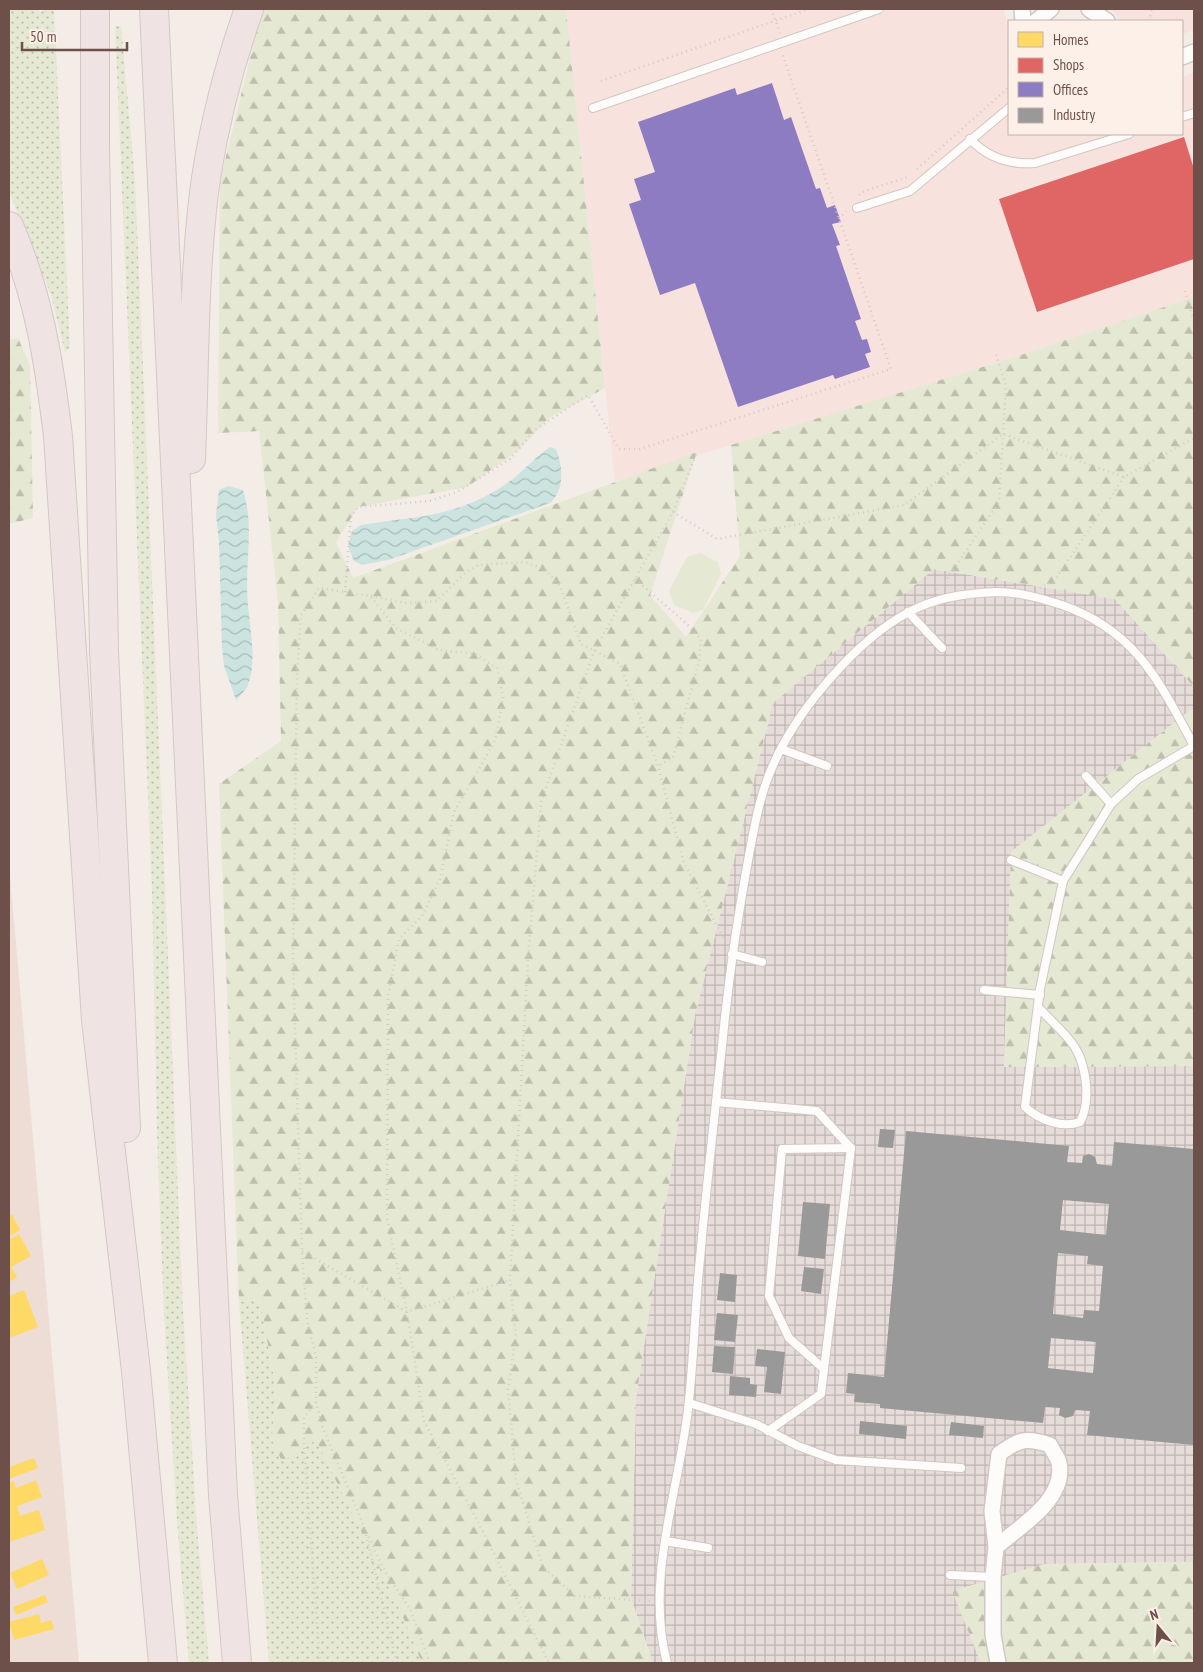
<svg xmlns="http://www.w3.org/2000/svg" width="1203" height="1672" font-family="'PT Sans Narrow',sans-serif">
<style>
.residential{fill:#edddd5}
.commercial{fill:#f7e2de}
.industrial{fill:url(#industrial-grid)}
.grass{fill:url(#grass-dots)}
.forest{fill:url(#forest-firs)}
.park{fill:#e5e8d3}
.water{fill:url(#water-waves)}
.homes{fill:#ffd966}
.shops{fill:#e06666}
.offices{fill:#8e7cc3}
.industry{fill:#999;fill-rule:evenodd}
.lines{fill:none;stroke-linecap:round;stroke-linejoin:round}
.lane-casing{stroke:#d1c7c3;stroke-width:10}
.street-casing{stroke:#d1c7c3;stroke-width:18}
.highway-casing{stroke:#d3c8c5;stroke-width:30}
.path{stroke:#d5cbc9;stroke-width:2.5;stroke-dasharray:1 4;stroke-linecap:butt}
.lane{stroke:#fdfcfb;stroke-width:8}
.street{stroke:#fdfcfb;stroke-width:15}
.highway{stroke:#efe4e3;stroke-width:28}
</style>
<defs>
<pattern id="industrial-grid" width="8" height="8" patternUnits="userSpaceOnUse" patternTransform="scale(1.25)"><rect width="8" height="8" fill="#e6dcd9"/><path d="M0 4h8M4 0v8" fill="none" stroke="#bfb5b2"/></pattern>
<pattern id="grass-dots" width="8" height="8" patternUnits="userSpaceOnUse" patternTransform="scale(1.25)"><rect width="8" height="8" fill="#e5e8d3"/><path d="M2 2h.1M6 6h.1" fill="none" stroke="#bebead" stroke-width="1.8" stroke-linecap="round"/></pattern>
<pattern id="forest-firs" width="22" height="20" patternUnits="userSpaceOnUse" patternTransform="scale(1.25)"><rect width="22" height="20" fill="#e5e8d3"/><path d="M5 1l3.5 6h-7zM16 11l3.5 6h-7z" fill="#bebead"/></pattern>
<pattern id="water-waves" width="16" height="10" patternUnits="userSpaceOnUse" patternTransform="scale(1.25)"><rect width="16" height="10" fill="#cbe4e0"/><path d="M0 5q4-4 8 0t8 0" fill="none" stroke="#a9bbb8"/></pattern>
</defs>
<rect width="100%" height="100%" fill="#f4ece7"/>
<path class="residential" d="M9,864l70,799h-70z"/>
<g class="commercial">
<path d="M566,9h438l5,31v94h173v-57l12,-4v224l-173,58 -406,126z"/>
<path d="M1112,9h82v21l-12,4v-13h-61z"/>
</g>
<path class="industrial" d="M934,569l181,30 79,88v20l-183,145 -7,215 190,-1v496l-149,2 -92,27 28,72h-328l-22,-65 5,-200 59,-383 78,-312z"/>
<g class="grass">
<path d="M9,9h27l5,3 4,-3h9l16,339 -5,4 -14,-57 -42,-103z"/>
<path d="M115,26h6l14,154 48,1131 14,217 12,135h-20l-11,-128 -14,-221 -7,-179 -5,-245z"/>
<path d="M260,1300l16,89 -4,51 11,21 33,-22 85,173 21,51h-153l-30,-361z"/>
</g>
<g class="forest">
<path d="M262,9h304l39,379 -56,30 -30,32 -52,37 -109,20 -22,35 17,36 344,-126 -47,143 36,42 54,-81 -9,-111 290,-90 173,-58v390l-79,-88 -181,-30 -161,134 -78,312 -59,383 -5,200 22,65h-231l-21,-51 -85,-172 -34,21 -10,-21 4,-51 -16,-89 -21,2 -20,-518 62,-43 -3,-139 -19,-171 -41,2 2,-252z"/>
<path d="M18,338l12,27 3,153 -24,6v-184z"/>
<path d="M1194,707v359l-190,1 7,-215z"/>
<path d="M1194,1562v101h-213l-29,-72 93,-27z"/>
</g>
<path class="park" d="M700,553l18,9 3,12 -18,36 -10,3 -19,-8 -5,-14 18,-34z"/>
<g class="water">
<path d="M550,447l6,2c7,17 9,41 -6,54l-162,57 -26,5 -8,-4 -6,-15 4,-15 9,-6c56,-9 94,-7 145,-41 16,-11 28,-26 44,-37z"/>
<path d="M228,486l15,4c12,37 1,77 5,115 2,25 9,56 0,80 -2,5 -8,11 -12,15l-12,-34 -2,-19 -3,-106 -3,-26 3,-25z"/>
</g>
<g class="homes">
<path d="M12,1214l8,16 -11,6v-20z"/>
<path d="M19,1234l12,22 -20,11 6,10 -8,5v-42z"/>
<path d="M24,1290l14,37 -29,11v-42z"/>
<path d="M34,1458l4,10 -29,11v-12z"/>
<path d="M36,1480l6,17 -25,9 3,10 19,-6 6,20 -36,12v-59l5,-2 2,7z"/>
<path d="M42,1559l7,16 -32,14 -7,-16z"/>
<path d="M45,1595l3,7 -32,13 -3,-8z"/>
<path d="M39,1614l2,9 10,-3 3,9 -40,11 -5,-18z"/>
</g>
<path class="shops" d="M1184,137l10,32v90l-157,53 -38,-113z"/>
<path class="offices" d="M772,83l12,37 7,-3 25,72 4,-1 7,20 8,-3 6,17 -9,2 8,21 -4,1 25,73 -6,2 7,19 5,-1 4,13 -6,2 5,13 -35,12 -2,-4 -95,32 -43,-124 -35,12 -31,-91 12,-4 -7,-21 21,-7 -17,-50 97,-34 2,7z"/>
<g class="industry">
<path d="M880,1129l15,1 -2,18 -15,-1z"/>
<path d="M906,1131l163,15 -2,16 15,1 1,-7 6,-2 6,3 2,7 15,2 2,-24 80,7v296l-107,-10 3,-24 -15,-1 -2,6 -8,2 -6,-3 1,-7 -15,-1 -2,16 -163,-15v-4l-26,-2 1,-8 -9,-1 2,-20 36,4zM1063,1200l46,4 -3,31 -46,-5zM1058,1253l30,3 -1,8 16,2 -4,45 -15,-1 -1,8 -30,-4zM1051,1338l45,4 -3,31 -45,-5z"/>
<path d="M803,1202l27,2 -5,55 -27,-3z"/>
<path d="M804,1267l20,2 -3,25 -20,-3z"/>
<path d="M720,1273l17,2 -2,27 -18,-2z"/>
<path d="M717,1313l21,2 -3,27 -21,-2z"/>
<path d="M714,1346l21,1 -2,27 -21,-2z"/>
<path d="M757,1349l28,3 -4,42 -17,-2 3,-25 -12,-1z"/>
<path d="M730,1376l20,2v6l7,1 -1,12 -27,-2z"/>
<path d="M860,1421l47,5 -1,13 -47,-5z"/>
<path d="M951,1422l33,4 -1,12 -34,-3z"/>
</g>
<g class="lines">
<defs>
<g id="lane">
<path d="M593,108l286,-99"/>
<path d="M1182,117l12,-4"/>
<path d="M970,139c18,19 39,26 65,24l94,-29"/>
<path d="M857,208l53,-17 99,-83"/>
<path d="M908,612l34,36"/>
<path d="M781,749l46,17"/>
<path d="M1086,776l25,28"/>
<path d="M1011,860l52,21"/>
<path d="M732,954l30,8"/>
<path d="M984,990l56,5"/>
<path d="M716,1102l101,9 34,37 -30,246 -53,37"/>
<path d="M824,1369l-35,-31 -20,-42 13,-147 69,-1"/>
<path d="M689,1403l67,21 42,22 38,14 125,8"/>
<path d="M665,1541l43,7"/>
<path d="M950,1575l43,2"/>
<path d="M667,1663c-23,-88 14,-176 22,-263 5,-47 6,-94 11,-141 7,-81 17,-162 25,-242 6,-55 14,-108 24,-162 6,-31 11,-62 25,-92 24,-54 84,-125 137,-152 26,-14 56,-18 86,-19 22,0 43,6 65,13 74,26 97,76 132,141l-56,33 -27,25 -48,77 -23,108 -15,118c13,12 37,22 55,15 6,-11 7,-26 6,-38 -4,-41 -22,-49 -48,-77"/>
</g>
<g id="street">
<path d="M1022,9l1,12"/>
<path d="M1089,9l18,12"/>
<path d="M1036,21l15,-12"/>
<path d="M1182,57l12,-5"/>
<path d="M996,1547c23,-20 71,-48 63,-84 -1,-6 -7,-12 -9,-18 -24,-8 -31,-6 -51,9l-7,57 4,36 -3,30v58l5,28"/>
</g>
<g id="highway">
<path d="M95,9v139l9,503 22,477"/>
<path d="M154,9l69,1486 14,168"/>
<path d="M9,226c30,70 40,136 49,210l38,584 40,351 27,292"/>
<path d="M191,459c4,-93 2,-189 15,-281 9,-58 24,-115 43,-169"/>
</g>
</defs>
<use href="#lane" class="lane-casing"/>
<use href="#street" class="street-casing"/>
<use href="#highway" class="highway-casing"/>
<g class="path">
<path d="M771,9l9,24"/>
<path d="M1149,21l3,-12"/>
<path d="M601,81l208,-72"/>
<path d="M917,169l92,-82"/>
<path d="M859,195l3,-3 48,-16"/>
<path d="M839,219l7,-8"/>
<path d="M1185,291l9,30"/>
<path d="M673,512l44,27 187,-34 99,-71 121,43 70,-39"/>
<path d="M635,579l52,45 14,15 -2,22 -26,96 -15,9"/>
<path d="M1040,588l15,-8 69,-103"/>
<path d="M937,589l8,-7 54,-80 7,-117 -10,-30"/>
<path d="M345,592l6,-76 7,-9 72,-6 27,-9 53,-33 26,-30 52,-34 31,54h21l251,-80 -109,-316"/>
<path d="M371,596l35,7 31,-2 28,-28 14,-8 45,-3 21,7 15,17 21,58 39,20 38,102 26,97 41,78"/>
<path d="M302,1251l105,61 103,-32"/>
<path d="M316,1402l-12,16v28l16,217"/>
<path d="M366,1535l31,128"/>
<path d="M650,1601l-75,-5 -32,-29 -27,-87 -8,-91 8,-52 -6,-57 18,-320 13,-158 54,-153 78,-137 24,-60"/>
<path d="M430,1663l-20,-54 -26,-39 -19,-41 -42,-101 -7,-26v-45l-9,-37 -5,-69 -9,-288 4,-288 4,-60 18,-27 51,8 26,32 43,22 36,4 22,14 6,29 -8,44 -41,71 -14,67 -18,37 -23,23 -11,58 -1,221 20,94 17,109 53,99 72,143"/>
</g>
<use href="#lane" class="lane"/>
<use href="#street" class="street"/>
<use href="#highway" class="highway"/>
</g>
<rect width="1203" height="1672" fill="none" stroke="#6e504b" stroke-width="20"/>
<rect x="1008" y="20" width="175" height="115" fill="#fdf0e8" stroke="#c4b0a9"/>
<rect x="1018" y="32" width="25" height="15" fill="#ffd966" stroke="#c4b0a9"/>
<text x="1053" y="45" font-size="15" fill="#6e504b">Homes</text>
<rect x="1018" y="58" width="25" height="15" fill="#e06666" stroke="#c4b0a9"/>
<text x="1053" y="70" font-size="15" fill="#6e504b">Shops</text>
<rect x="1018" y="82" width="25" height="15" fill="#8e7cc3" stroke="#c4b0a9"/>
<text x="1053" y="95" font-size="15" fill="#6e504b">Offices</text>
<rect x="1018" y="108" width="25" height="15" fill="#999999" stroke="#c4b0a9"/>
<text x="1053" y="120" font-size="15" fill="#6e504b">Industry</text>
<g transform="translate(1158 1627) rotate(342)" stroke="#fdf0e8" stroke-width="4" paint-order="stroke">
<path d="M0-4L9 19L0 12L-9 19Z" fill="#6e504b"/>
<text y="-8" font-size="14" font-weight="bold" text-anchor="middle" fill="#6e504b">N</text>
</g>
<path d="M22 42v8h105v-8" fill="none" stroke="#6e504b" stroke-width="2.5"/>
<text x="30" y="42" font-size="15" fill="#6e504b" stroke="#fdf0e8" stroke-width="4" paint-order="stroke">50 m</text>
</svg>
